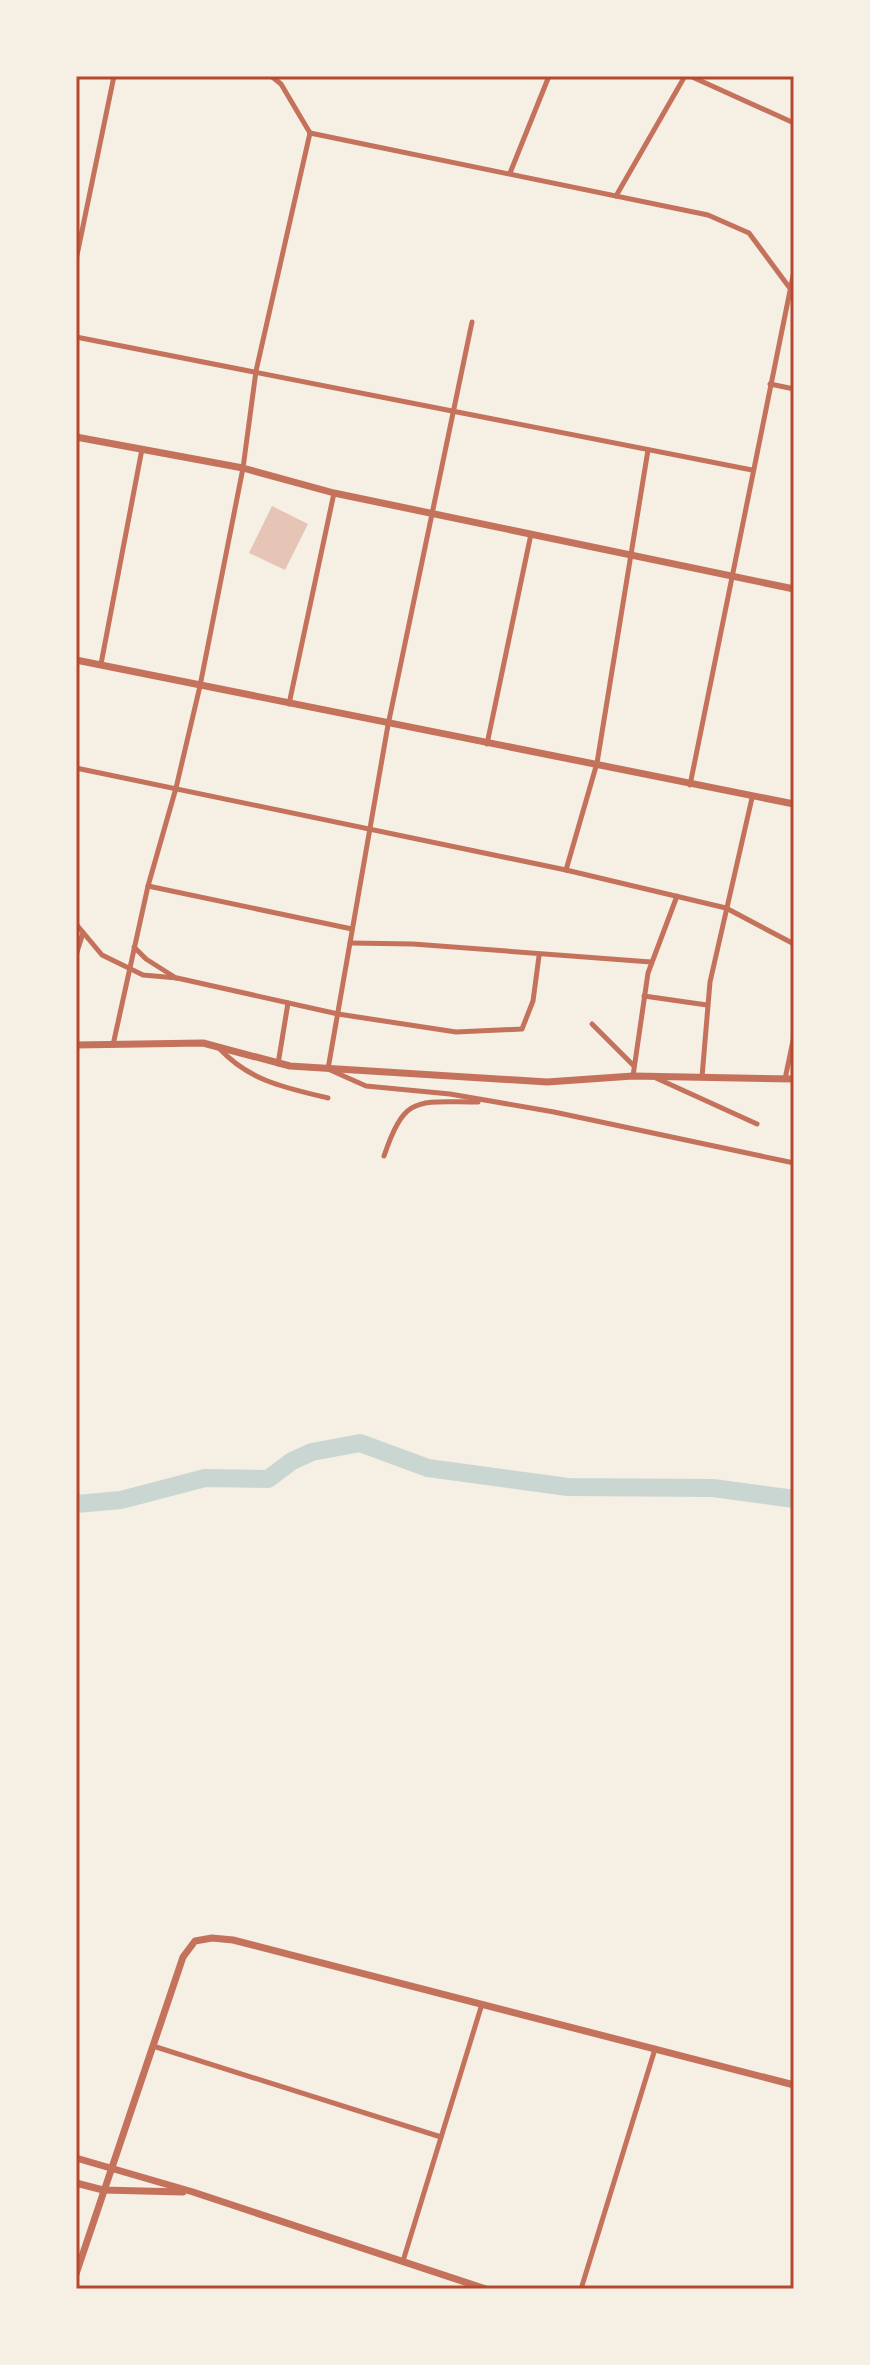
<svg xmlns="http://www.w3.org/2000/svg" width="870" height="2365" font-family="Barlow,sans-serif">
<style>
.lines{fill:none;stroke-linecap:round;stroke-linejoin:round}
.river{stroke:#c9d6d2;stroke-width:18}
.building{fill:#e6c5b7}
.minor{stroke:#c5725c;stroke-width:5}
.tertiary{stroke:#c5725c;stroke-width:7}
.neatline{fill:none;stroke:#b5482f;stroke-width:3}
</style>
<rect width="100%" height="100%" fill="#f6efe4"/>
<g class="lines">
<path class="river" d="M76,1504l45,-4 84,-22 63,1 24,-18 20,-9 48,-9 68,25 140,19 145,1 81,11"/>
</g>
<path class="building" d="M272,506l36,18 -23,46 -36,-17z"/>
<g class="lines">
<g class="minor">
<path d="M690,76l104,47"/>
<path d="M310,133l398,82 41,18 40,54 5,1"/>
<path d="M510,173l39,-97"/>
<path d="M616,196l69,-120"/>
<path d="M76,260l38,-184"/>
<path d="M472,322l-84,403 -60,344 38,17 84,8 104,18 240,51"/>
<path d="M76,337l676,133"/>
<path d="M770,384l24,5"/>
<path d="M101,664l41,-215"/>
<path d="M289,704l45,-211"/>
<path d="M487,744l44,-210"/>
<path d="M76,768l490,102 160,38 68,36"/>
<path d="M690,785l104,-514"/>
<path d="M566,870l31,-107 51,-313"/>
<path d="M148,886l204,43"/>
<path d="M76,924l26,31 41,20 34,3 161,36 118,18 66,-3 11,-28 6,-45"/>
<path d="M350,943l63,1 238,18"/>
<path d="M134,947l12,12 30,19"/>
<path d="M76,955l7,-22"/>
<path d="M644,996l63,9"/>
<path d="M592,1024l42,42"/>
<path d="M113,1045l35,-159 28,-98 24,-102 43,-218 13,-97 54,-238 -29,-49 -10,-8"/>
<path d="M219,1048c30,33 67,40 109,50"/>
<path d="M278,1064l10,-61"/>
<path d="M633,1076l15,-103 29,-77"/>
<path d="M702,1077l8,-95 42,-184"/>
<path d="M656,1078l101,46"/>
<path d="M785,1079l9,-43"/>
<path d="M384,1156c21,-62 33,-54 94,-54"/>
<path d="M153,2046l288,91"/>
<path d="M403,2261l79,-257"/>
<path d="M581,2289l74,-240"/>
</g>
<g class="tertiary">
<path d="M76,437l167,31 91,25 460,96"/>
<path d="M76,660l718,144"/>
<path d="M76,1045l127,-2 87,23 257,16 86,-6 161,3"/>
<path d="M76,2158l117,34 293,97"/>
<path d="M76,2183l27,7 80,2"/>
<path d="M76,2274l107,-317 12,-16 17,-3 21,2 561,145"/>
</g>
</g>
<rect width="870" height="2365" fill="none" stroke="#f6efe4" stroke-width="156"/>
<rect x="78" y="78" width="714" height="2209" class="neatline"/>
</svg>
